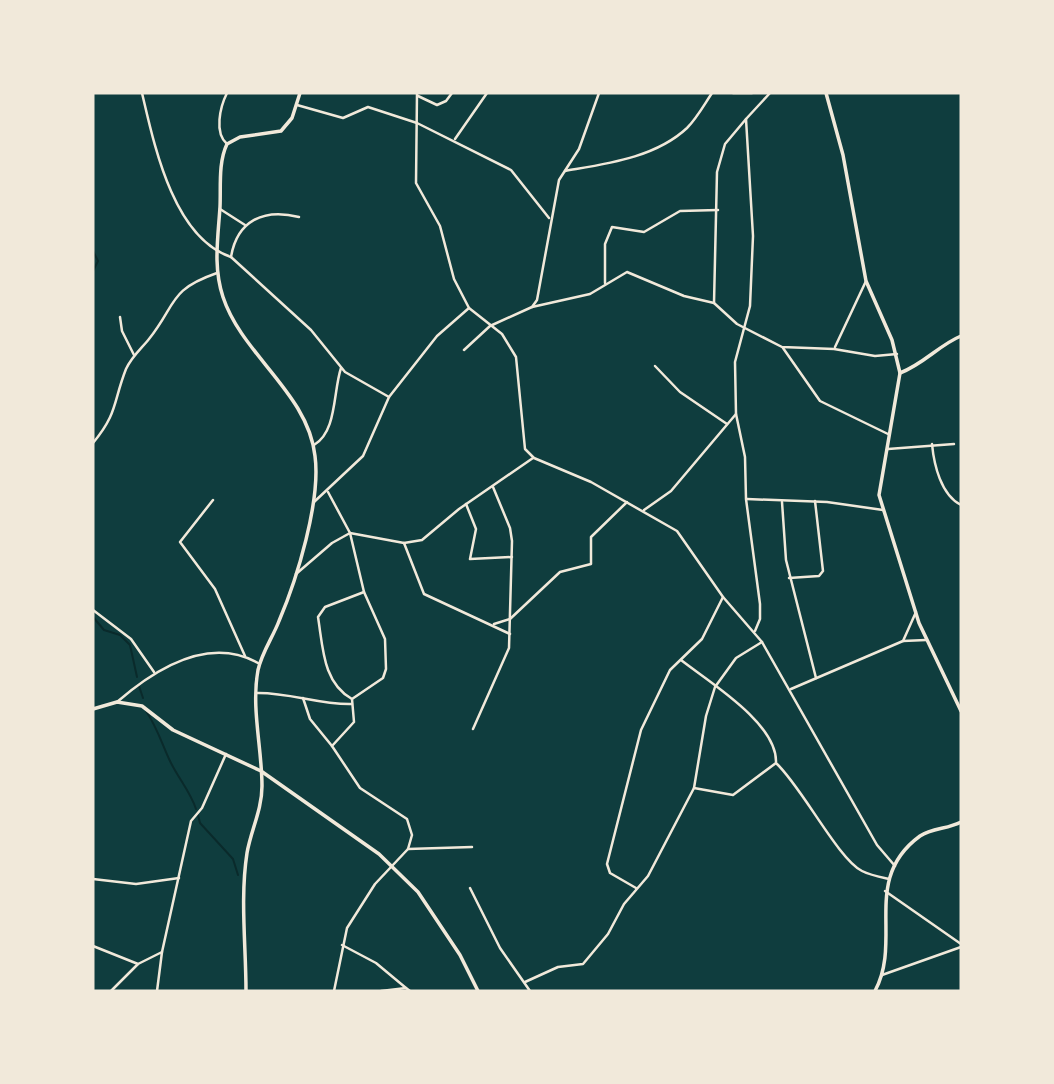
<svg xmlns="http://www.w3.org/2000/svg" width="1054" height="1084" font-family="Commissioner,sans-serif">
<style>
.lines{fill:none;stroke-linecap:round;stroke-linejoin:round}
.stream{stroke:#0a2a2b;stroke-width:2}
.minor{stroke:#f1e9da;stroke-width:2.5}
.tertiary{stroke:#f1e9da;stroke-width:3.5}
</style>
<rect width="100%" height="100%" fill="#0f3d3e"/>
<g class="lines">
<g class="stream">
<path d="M93,144v4"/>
<path d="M93,251l5,10 -5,10"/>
<path d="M93,617l11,13 16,5 10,10 7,32"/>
<path d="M139,686l4,12"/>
<path d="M146,711c11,16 16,33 24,50 8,17 20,30 26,48"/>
<path d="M198,815l2,8 33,36 5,16"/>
</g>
<g class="minor">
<path d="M142,93c12,51 31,145 89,164l80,73 34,42 44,25"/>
<path d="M227,93c-7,14 -13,40 0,51"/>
<path d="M417,93l-1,90 24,43 14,53 15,29 33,26 14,23 9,92 9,9 57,24 86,49 46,66 39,45 115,203 18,21"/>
<path d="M733,93h19"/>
<path d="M418,96l19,9 9,-4 6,-8"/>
<path d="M297,105l46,13 25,-11 49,16 94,47 38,48"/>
<path d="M455,139l32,-46"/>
<path d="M565,171c40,-7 90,-13 122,-43 10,-10 17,-23 25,-35"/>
<path d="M220,209l25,16"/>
<path d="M231,257c6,-36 32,-49 68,-40"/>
<path d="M605,283v-39l7,-17 32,5 36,-21 38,-1"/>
<path d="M714,303l3,-131 8,-28 21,-25"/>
<path d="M532,307l58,-13 37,-22 57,24 30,7 23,21 45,23 52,2 41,7 22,-2"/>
<path d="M120,317l2,14 12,24"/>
<path d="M835,347l31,-66"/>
<path d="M783,348l37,53 68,33"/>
<path d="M464,350l26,-24 42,-19 5,-7 22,-120 20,-31 20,-56"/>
<path d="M655,366l25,26 47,32"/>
<path d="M736,414l9,43 1,42 14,105v15l-5,12"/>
<path d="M93,443c25,-30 20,-41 33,-74 6,-13 15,-20 23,-30 28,-35 19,-49 68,-66"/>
<path d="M932,444c2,21 9,51 29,61"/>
<path d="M314,445c23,-13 19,-53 27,-77"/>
<path d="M888,449l66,-5"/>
<path d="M328,492l22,41 14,59 21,47 1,30 -3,9 -31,21 2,23 -22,24 28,42 47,31 5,16 -4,14 -33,35 -28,44 -13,63"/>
<path d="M747,499l80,3 56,8"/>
<path d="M213,500l-33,42 35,47 30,67"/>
<path d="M314,502l49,-46 26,-59 48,-61 32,-28"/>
<path d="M782,502l4,58 30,118"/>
<path d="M466,504l10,25 -6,30 42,-2"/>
<path d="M644,510l27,-19 65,-77 -1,-52 15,-56 3,-70 -7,-117 24,-26"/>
<path d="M404,543l20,51 86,40"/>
<path d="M296,574l36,-31 18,-10 54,10 18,-3 37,-31 74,-51"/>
<path d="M789,578l30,-2 4,-5 -8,-70"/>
<path d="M93,610l38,29 23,33"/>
<path d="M494,624l16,-5 50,-47 31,-8v-27l36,-35"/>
<path d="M903,641l23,-1"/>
<path d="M681,660c28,22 96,63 95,102"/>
<path d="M791,689l112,-48 13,-29"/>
<path d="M256,693c33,-1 63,12 96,11"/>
<path d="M303,698l7,21 22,27"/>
<path d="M352,699c-29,-16 -29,-51 -34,-82l7,-10 39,-15"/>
<path d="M117,702c38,-33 91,-67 141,-39"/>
<path d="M473,729l36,-81 3,-107 -2,-13 -17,-41"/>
<path d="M694,788l39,7 43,-32c26,24 62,96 86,108 8,4 18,6 27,8"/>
<path d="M408,849l64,-2"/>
<path d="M93,879l43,5 43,-6"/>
<path d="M470,888l30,60 30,43"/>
<path d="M636,888l-26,-15 -3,-9 34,-134 29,-60 32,-31 21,-42"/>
<path d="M885,891l76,53"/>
<path d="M342,945l34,18 30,25"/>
<path d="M93,946l45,18"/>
<path d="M162,952l29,-131 11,-13 24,-54"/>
<path d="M882,975l79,-28"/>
<path d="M525,982l33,-15 25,-3 25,-30 16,-30 24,-28 46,-88 12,-72 9,-29 21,-29 26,-16"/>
<path d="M111,991l27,-27 24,-12 -5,39"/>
<path d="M381,991l25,-3 4,3"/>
</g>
<g class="tertiary">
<path d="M826,93l17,62 23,126 26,59 8,33 -21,122 40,128 42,88"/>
<path d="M900,373c24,-9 39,-28 61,-37"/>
<path d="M93,709l24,-7 25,4 31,24 88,41 118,83 39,38 42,63 18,36"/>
<path d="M246,991c0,-45 -6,-93 1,-138 4,-23 15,-43 15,-67 0,-38 -11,-78 -4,-116 4,-18 15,-33 21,-49 18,-42 42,-120 36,-165 -7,-63 -73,-101 -92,-159 -10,-30 -5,-59 -3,-90 1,-20 -2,-44 7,-63l13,-7 41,-6 11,-13 8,-25"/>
<path d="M875,991c28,-52 -14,-112 45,-155 12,-8 28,-7 41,-14"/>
</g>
</g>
<rect width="1054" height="1084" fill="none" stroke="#f1e9da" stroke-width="189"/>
</svg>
